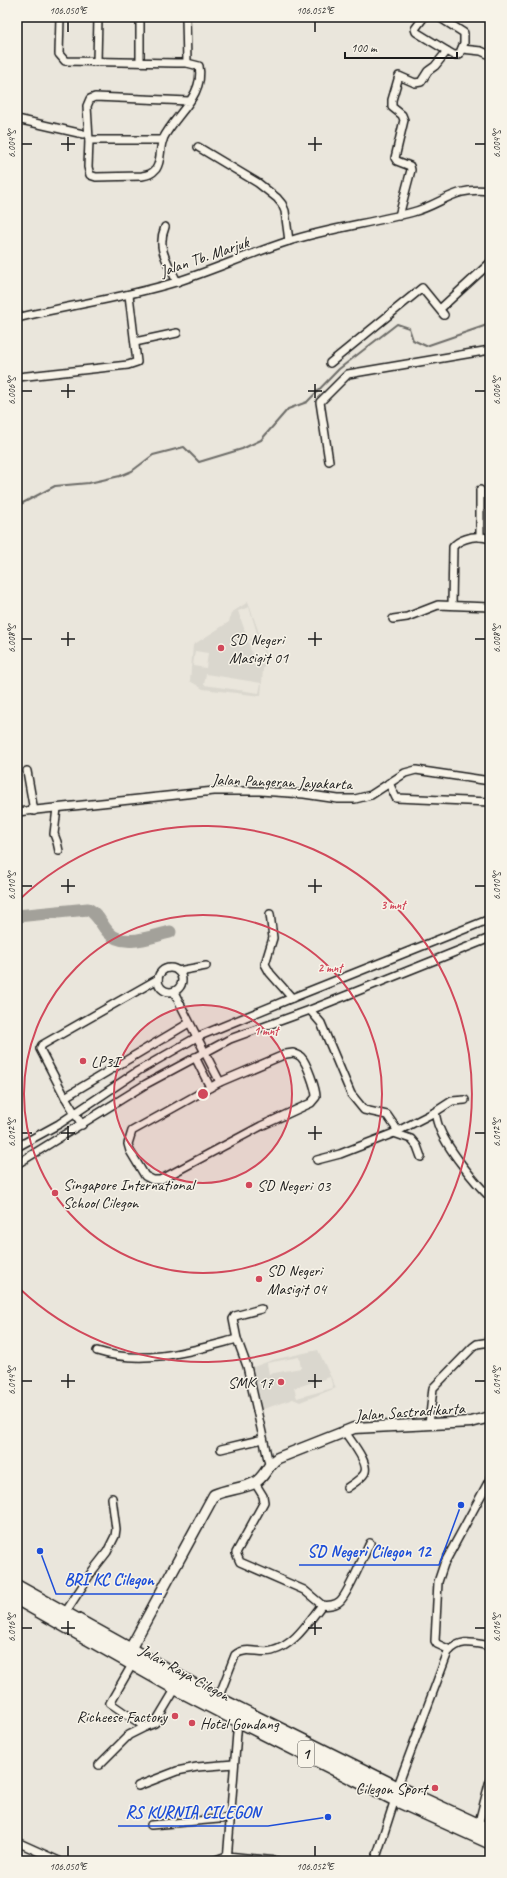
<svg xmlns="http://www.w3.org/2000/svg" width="507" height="1878" font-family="Caveat,sans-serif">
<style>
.built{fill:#dad7ce;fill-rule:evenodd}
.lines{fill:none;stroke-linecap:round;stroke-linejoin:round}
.stream{stroke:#6d6c68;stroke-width:2}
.river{stroke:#a3a19a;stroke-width:13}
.street-casing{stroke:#1c1c1c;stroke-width:10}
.secondary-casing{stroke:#1c1c1c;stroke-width:13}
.highway-casing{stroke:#1c1c1c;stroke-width:16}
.street{stroke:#f7f3e8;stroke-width:7}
.secondary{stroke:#f7f3e8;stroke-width:10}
.highway{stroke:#f7f3e8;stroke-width:13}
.ticks{fill:none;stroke:#1c1c1c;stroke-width:1.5}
.ring{fill:none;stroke:#d1495b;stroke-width:2}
.poi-dot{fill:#d1495b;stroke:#f7f3e8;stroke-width:1.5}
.labels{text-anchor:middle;stroke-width:3;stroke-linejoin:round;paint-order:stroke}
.shield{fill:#f7f3e8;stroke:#5e5c59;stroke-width:1}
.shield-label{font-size:15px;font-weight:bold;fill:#1c1c1c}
.street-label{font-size:16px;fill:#1c1c1c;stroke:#f7f3e8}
.poi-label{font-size:16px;fill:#1c1c1c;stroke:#f7f3e8;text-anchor:start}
.centre{fill:#d1495b;stroke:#f7f3e8;stroke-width:2}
.ring-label{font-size:12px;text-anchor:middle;font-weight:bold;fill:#d1495b;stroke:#f7f3e8;stroke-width:3;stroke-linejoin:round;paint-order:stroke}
.leader{fill:none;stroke:#1d4ed8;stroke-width:1.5}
.callout-dot{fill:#1d4ed8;stroke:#f7f3e8;stroke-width:1.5}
.callout-label{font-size:17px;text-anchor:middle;font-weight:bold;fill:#1d4ed8;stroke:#f7f3e8;stroke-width:3;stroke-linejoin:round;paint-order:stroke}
.neatline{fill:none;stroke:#1c1c1c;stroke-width:1.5}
.ticks-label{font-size:10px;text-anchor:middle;fill:#1c1c1c}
</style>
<rect width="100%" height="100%" fill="#eae6dc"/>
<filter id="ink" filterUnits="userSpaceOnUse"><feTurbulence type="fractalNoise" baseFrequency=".025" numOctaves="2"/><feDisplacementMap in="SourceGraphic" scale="8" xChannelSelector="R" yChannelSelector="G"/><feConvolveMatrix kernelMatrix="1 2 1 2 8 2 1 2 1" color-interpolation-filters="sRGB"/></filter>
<g filter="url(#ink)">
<g class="built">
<path d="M248,602l10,28 9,30 -4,9 -2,27 -58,-7 -13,-8 3,-36 36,-23 2,-9zM249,607l9,29 -10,4 -10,-29zM259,638l7,22 -11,4 -7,-23zM195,651l13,2 -2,15 -13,-2zM206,674l55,9 -2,10 -55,-8z"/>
<path d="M318,1350l18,38 -36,14 -7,-3 -38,13 -7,-43 24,-9zM299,1357l2,11 -32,6 -2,-11zM330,1377l3,11 -36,10 -3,-10z"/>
</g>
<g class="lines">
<path class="stream" d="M17,506l38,-20 34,-3 31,-7 12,-5 21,-16 31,-8 15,15 43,-13 19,-9 27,-31 19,-7 32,-33 58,-45 12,4 4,12 13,6 64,-22"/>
<path class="river" d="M17,916l71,-7c11,6 12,14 20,23 15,17 44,4 62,0"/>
<defs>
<g id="street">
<path d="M60,17l-1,37 6,7 111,2h11l-1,-46"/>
<path d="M424,17l-9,12 1,3 31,19"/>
<path d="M462,49l19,2 9,4"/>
<path d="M97,62l1,-45"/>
<path d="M140,62v-45"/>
<path d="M187,63l12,3c6,30 -24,48 -36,73 -4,10 -1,21 -7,30 -4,5 -8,6 -14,7l-46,1 -6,-2 -2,-8 1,-27 -2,-34 3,-7 5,-2 94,4"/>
<path d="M17,119l66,15"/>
<path d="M89,140h74"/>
<path d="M198,147l60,36 19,15 5,6 3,7 4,30"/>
<path d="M399,216l12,-46 -1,-4 -13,-5 -2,-3 9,-38 -2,-5 -10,-8v-7l7,-24 16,7 6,-1 7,-11 7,-5 12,-15 7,4h5l5,-12v-10l-25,-16"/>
<path d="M165,227c-9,22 3,35 12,55"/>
<path d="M440,309l50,-46"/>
<path d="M17,318c53,-13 107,-20 159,-36 38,-12 75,-29 113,-41 41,-13 83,-18 124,-29 30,-8 41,-26 77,-21"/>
<path d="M135,342l42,-9"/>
<path d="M330,363l92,-75 22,27"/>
<path d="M18,377l110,-12 9,-3 -8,-67"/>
<path d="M329,461l-9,-59 28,-28 142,-24"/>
<path d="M480,490v47"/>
<path d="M452,605l1,-58c5,-7 19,-11 27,-10 3,0 7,1 10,2"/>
<path d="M393,619l14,-2 31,-12 52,2"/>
<path d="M27,771l7,40"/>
<path d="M389,783l7,15 94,4"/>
<path d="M57,808l-3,26 3,8 2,9"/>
<path d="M17,812l197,-21h46l44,3 34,5h17l16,-4 34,-22 11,-3 74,11"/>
<path d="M270,914l3,24 -8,26 5,9 22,25"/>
<circle cx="170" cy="980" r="12"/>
<path d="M178,971l28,-5"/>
<path d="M174,992l46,90"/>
<path d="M310,1010l11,13 30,71 13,16 23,5 11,16"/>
<path d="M293,1053c3,1 6,2 8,4 6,6 15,32 15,40l-5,6 -50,23 -101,54h-7l-8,-4 -15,-25 -2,-7 4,-13 88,-49 66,-28z"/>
<path d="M195,1057l15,30"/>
<path d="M65,1097l124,-74"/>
<path d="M435,1112c1,5 2,11 4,15 7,20 36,56 51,70"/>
<path d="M82,1125l-17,-28 -25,-48 2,-4 116,-66"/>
<path d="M394,1133l17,6 6,7 4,11"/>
<path d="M17,1147l42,-23 79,-53 59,-34 95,-39 198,-79"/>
<path d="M317,1160l23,-6 54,-21 41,-21 17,-11 13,-1"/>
<path d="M17,1164l129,-80 84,-45 80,-29 180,-72"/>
<path d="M261,1309l-26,7 -2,3 4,20 10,27 22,98"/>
<path d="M97,1351c47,15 94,0 140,-12"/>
<path d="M429,1424l4,-36 40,-41 4,-3 13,-2"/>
<path d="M345,1432c5,8 26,33 19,42 -4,6 -12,10 -17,14"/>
<path d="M221,1449l42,-10"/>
<path d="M255,1483l8,13 1,6 -28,51 4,9 64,28 18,15"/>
<path d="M65,1613l28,-43 14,-18 8,-16 1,-7 -4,-31"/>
<path d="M450,1650l-13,-6 -2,-3 3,-59 6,-18 46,-85"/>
<path d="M218,1699l17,-44c10,-9 25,-1 37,-4 23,-6 36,-29 50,-46 6,1 14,0 18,-4 8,-7 24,-46 30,-58"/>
<path d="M145,1727l10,-4 21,-35"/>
<path d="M99,1765l30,-30 16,-8 -35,-24 23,-40"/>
<path d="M138,1786l39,-15 20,-4 37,-3"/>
<path d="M397,1788l51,-136c13,-14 25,-9 42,-6"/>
<path d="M151,1825l79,-7"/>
<path d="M478,1826l12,-46"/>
<path d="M17,1842l42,19"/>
<path d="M213,1861l14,-5 50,5"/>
<path d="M227,1861l11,-141"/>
<path d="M375,1861l20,-62"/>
</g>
<path id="secondary" d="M127,1655l87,-160c13,-6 28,-6 40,-12 11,-5 13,-19 24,-25l76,-30 117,-6 19,-5"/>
<g id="highway">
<path d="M17,1587l201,112 179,89 93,43"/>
<path d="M17,1598l159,90 62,32 157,79 95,43"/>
</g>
</defs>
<use href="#street" class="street-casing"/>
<use href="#secondary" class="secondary-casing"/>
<use href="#highway" class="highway-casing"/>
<use href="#street" class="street"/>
<use href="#secondary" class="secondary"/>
<use href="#highway" class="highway"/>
</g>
</g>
<path class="ticks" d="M68,22v10M315,22v10M68,137v14M315,137v14M22,144h10M61,144h14M308,144h14M475,144h10M68,384v14M315,384v14M22,391h10M61,391h14M308,391h14M475,391h10M68,632v14M315,632v14M22,639h10M61,639h14M308,639h14M475,639h10M68,879v14M315,879v14M22,886h10M61,886h14M308,886h14M475,886h10M68,1126v14M315,1126v14M22,1133h10M61,1133h14M308,1133h14M475,1133h10M68,1374v14M315,1374v14M22,1381h10M61,1381h14M308,1381h14M475,1381h10M68,1621v14M315,1621v14M22,1628h10M61,1628h14M308,1628h14M475,1628h10M68,1846v10M315,1846v10"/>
<circle cx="203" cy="1094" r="89" fill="#d1495b" fill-opacity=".12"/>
<g class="ring">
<circle cx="203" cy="1094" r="89"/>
<circle cx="203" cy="1094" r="179"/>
<path d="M19 900A268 268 0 1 1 19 1288"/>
</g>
<g class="poi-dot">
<circle cx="221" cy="648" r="4"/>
<circle cx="83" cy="1061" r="4"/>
<circle cx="249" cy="1185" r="4"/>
<circle cx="55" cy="1193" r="4"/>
<circle cx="259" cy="1279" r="4"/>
<circle cx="281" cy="1382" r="4"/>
<circle cx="175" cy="1716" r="4"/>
<circle cx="192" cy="1723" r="4"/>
<circle cx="435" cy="1788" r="4"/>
</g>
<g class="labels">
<rect class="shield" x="298" y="1741" width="16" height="26" rx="3"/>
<g class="shield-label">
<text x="306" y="1759">1</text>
</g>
<g class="street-label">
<text transform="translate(204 256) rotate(-19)" y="6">Jalan Tb. Marjuk</text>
<text transform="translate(282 781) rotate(2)" y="6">Jalan Pangeran Jayakarta</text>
<text transform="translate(410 1411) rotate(-4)" y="6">Jalan Sastradikarta</text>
<text transform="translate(185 1672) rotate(29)" y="6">Jalan Raya Cilegon</text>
</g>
<g class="poi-label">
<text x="229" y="645">SD Negeri<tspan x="229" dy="18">Masigit 01</tspan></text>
<text x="91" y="1067">LP3I</text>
<text x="63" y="1190">Singapore International<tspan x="63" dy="18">School Cilegon</tspan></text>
<text x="257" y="1191">SD Negeri 03</text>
<text x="267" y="1276">SD Negeri<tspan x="267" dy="18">Masigit 04</tspan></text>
<text x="273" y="1388" text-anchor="end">SMK 17</text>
<text x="167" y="1722" text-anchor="end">Richeese Factory</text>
<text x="200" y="1729">Hotel Gondang</text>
<text x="427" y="1794" text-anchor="end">Cilegon Sport</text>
</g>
</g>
<circle cx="203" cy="1094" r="6" class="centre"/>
<g class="ring-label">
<text x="393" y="909">3 mnt</text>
<text x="330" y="972">2 mnt</text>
<text x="266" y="1035">1 mnt</text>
</g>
<path class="leader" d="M461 1505L439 1565H299M40 1551L56 1594H162M328 1817L268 1826H118"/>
<g class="callout-dot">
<circle cx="461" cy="1505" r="4"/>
<circle cx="40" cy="1551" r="4"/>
<circle cx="328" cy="1817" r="4"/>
</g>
<g class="callout-label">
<text x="369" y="1557">SD Negeri Cilegon 12</text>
<text x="109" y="1585">BRI KC Cilegon</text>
<text x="193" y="1818">RS KURNIA CILEGON</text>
</g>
<rect width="507" height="1878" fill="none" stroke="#f7f3e8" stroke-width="44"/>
<path d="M345 52v6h112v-6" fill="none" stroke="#1c1c1c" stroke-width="2"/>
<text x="351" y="52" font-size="12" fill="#1c1c1c" stroke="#f7f3e8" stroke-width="3" paint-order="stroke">100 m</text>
<rect x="22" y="22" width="463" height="1834" class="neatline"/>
<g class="ticks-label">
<text x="68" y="14">106.050°E</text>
<text x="315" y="14">106.052°E</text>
<text transform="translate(11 144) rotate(-90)" y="4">6.004°S</text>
<text transform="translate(496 144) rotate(-90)" y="4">6.004°S</text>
<text transform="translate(11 391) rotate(-90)" y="4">6.006°S</text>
<text transform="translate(496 391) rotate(-90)" y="4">6.006°S</text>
<text transform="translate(11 639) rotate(-90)" y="4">6.008°S</text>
<text transform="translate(496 639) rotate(-90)" y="4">6.008°S</text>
<text transform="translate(11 886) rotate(-90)" y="4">6.010°S</text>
<text transform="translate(496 886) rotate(-90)" y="4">6.010°S</text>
<text transform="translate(11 1133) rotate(-90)" y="4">6.012°S</text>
<text transform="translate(496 1133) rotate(-90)" y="4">6.012°S</text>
<text transform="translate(11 1381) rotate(-90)" y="4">6.014°S</text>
<text transform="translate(496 1381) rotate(-90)" y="4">6.014°S</text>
<text transform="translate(11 1628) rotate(-90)" y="4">6.016°S</text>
<text transform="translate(496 1628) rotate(-90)" y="4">6.016°S</text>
<text x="68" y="1870">106.050°E</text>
<text x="315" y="1870">106.052°E</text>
</g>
</svg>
